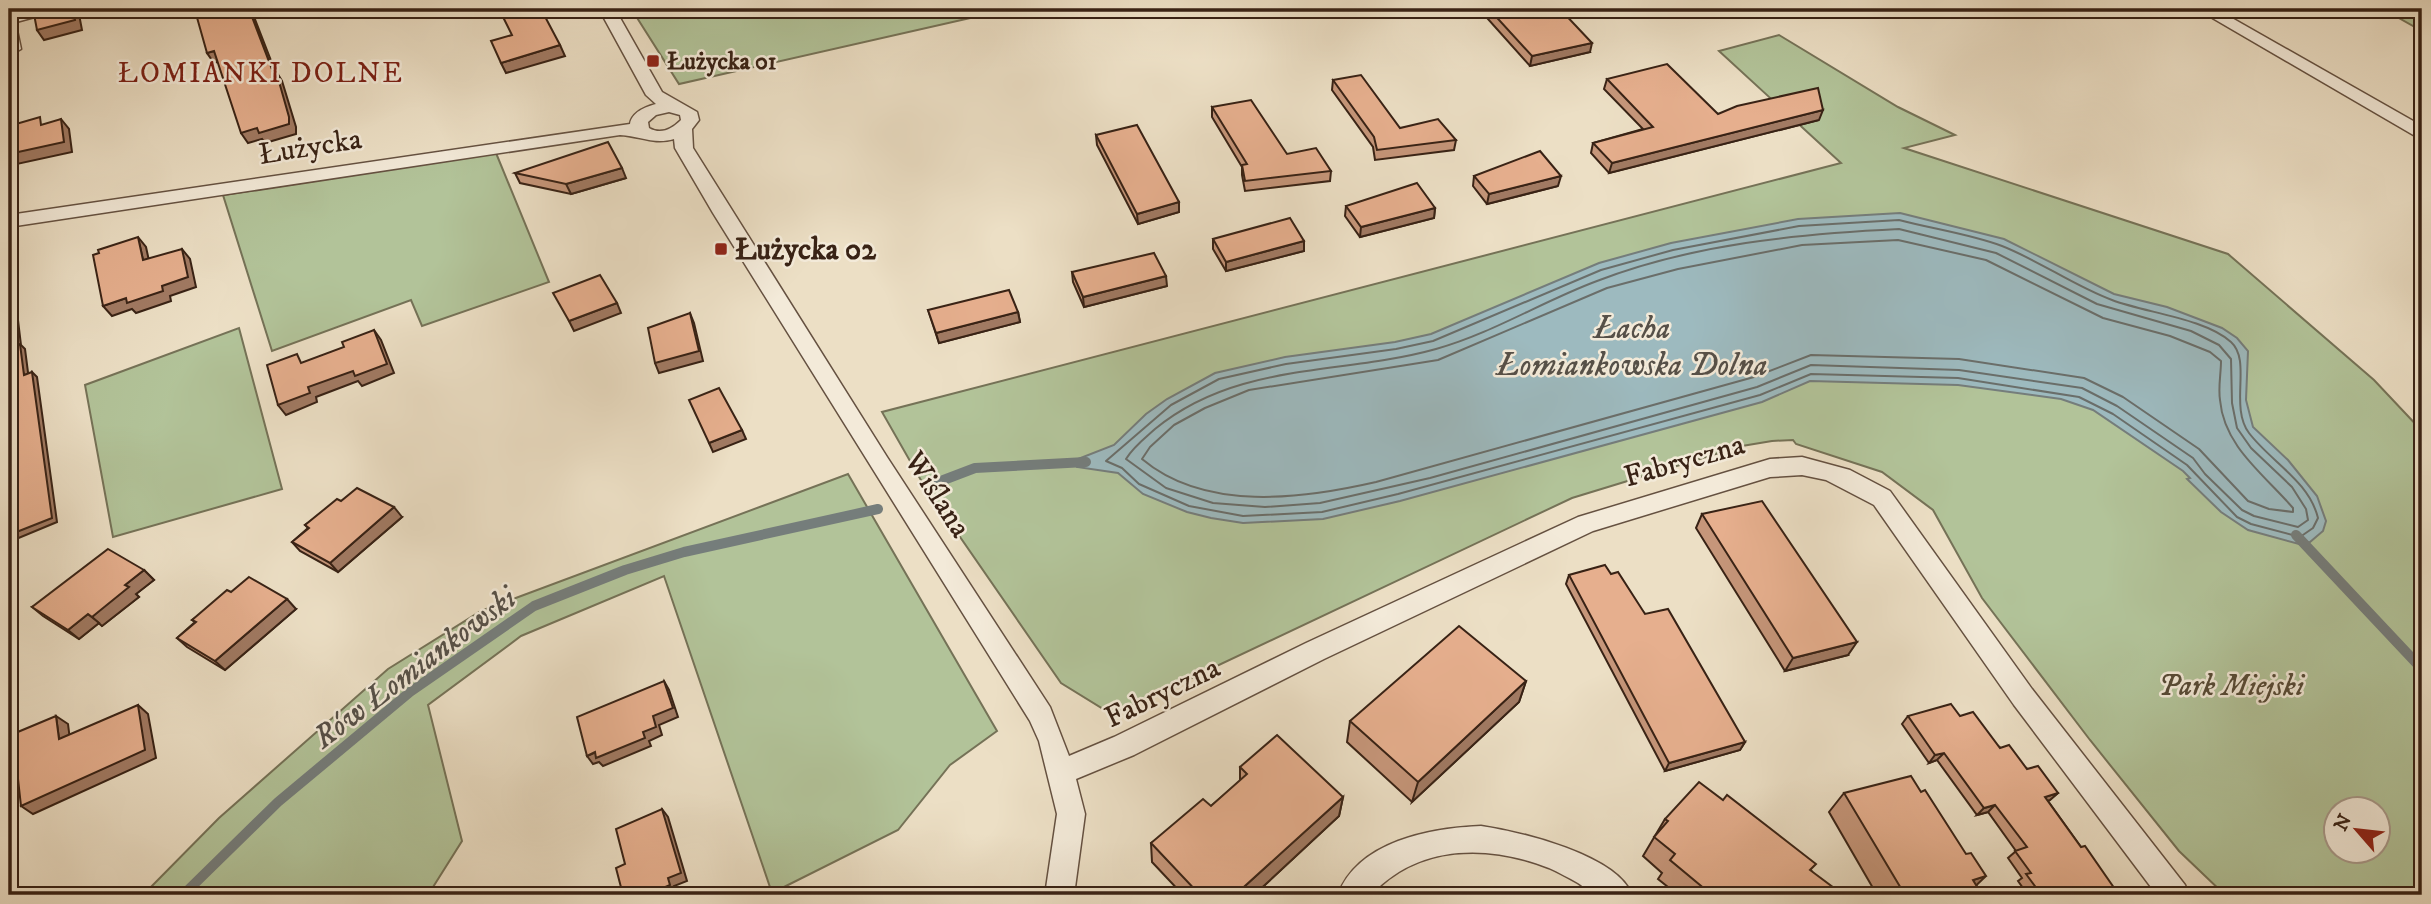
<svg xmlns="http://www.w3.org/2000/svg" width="2431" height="904" font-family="'IM FELL DW Pica',serif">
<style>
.green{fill:#b2c399;stroke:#757257;stroke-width:2;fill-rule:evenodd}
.water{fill:#9dbabf;stroke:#757d7b;stroke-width:2}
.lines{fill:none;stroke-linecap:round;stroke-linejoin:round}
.shore{stroke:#6a6e6a;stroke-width:2}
.stream{stroke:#757d7b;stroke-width:10}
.street-casing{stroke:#655141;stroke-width:3}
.street{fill:#f3ead9;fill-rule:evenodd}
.wall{fill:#c6967a;stroke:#382215;stroke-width:2}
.shaded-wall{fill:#a17a63;stroke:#382215;stroke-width:2}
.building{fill:#e6af8e;stroke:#382215;stroke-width:2}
.poi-dot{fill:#8f2418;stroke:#f3ead9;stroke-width:2.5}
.labels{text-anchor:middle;stroke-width:5;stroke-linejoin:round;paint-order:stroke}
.far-poi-label{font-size:24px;font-weight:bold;fill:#382215;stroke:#f3ead9;text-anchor:start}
.far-quarter-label{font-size:28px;letter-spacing:2px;fill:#7a1f14;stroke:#f3ead9}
.street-label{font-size:30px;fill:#382215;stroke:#f3ead9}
.poi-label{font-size:30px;font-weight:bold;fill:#382215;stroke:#f3ead9;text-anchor:start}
.park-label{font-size:30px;font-style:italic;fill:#564a36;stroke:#f3ead9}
.water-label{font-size:32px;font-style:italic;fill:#565048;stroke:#f3ead9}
</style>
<rect width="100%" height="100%" fill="#ecdfc5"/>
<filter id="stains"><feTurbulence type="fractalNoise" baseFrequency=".00286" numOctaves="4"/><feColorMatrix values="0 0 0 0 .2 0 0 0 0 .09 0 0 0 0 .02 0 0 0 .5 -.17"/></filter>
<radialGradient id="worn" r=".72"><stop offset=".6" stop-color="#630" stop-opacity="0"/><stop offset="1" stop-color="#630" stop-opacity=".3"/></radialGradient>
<g class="green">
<path d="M656,9h354l-331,75 -45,-71z"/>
<path d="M2383,9h39v22z"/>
<path d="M1779,35l119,72 57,28 -51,13 324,106 146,126 48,51v464h-197l-46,-44 -89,-111 -108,-142 -49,-88 -51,-38 -86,-28 -3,-4 -21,1 -30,5 -170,52 -459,217 -52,-32 -139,-201 -40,-70 959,-249 -122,-112zM2336,810h42v42h-42z"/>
<path d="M496,153l53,129 -127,44 -11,-26 -139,51 -49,-156z"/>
<path d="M239,328l43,161 -169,48 -28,-152z"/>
<path d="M848,474l149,257 -47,34 -52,65 -126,63 -108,-317 -143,60 -93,69 34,136 -34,54h-285l76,-77 169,-149 93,-58z"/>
</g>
<path class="water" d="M1900,213l104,26 110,55 53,13 55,21 15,10 11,13 -2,49 7,27 35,33 29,36 9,25 -3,10 -13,11 -11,2 -51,-14 -27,-18 -34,-33 3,-1 -7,-7 -90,-61 -32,-11 -103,-14 -148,-4 -48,21 -362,99 -77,18 -80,4 -32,-5 -24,-6 -44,-18 -25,-21 -41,-6 1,-8 36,-14 32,-31 21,-15 48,-26 70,-16 110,-15 36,-8 168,-71 72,-20 127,-24z"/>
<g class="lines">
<g class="shore">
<path d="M1899,220c34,9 71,14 103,26 38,15 72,40 110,54 34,13 92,18 119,42 21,19 -2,64 18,91 22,29 60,48 69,85l-5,10 -13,9 -49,-13 -14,-7 -50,-52 -74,-51 -34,-17 -121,-19 -147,-4 -51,21 -362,99 -76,18 -79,4 -54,-10 -50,-22 -17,-16 -16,-7 65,-56 48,-26 67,-15 110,-15 37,-8 168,-71 72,-20 126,-24z"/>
<path d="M1899,229l97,24 101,51 94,27 28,14 12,14 1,44 5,25 14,20 41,39 14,22 2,11 -10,7 -44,-11 -12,-6 -37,-36 -12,-16 -76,-52 -35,-18 -123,-18 -148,-5 -54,22 -327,91 -110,25 -55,4 -52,-4 -47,-15 -40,-29c7,-12 19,-21 29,-30 83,-68 184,-53 281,-80 57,-16 107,-48 161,-68 96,-37 200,-47 302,-52z"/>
<path d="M1898,240l88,20 117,58 67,18 40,16 11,9c0,13 -3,26 -1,39 4,47 45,75 73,108v4l-24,-3 -21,-8 -49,-52 -76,-52 -39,-19 -125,-19 -148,-4 -57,22 -378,105c-74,17 -171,30 -234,-23l8,-12 24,-22 31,-17 44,-18 189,-30 169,-72 71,-19 124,-24z"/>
</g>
<g class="stream">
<path d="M933,484l42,-16 111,-6"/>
<path d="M2296,535l126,134"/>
<path d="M183,895l95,-93 132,-110 124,-86 91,-36 59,-18 194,-43"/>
</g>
<defs>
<g id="street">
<path d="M29,9h26l-2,3 -44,12v-10z"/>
<path d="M599,9h16l47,83 35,20 2,8 -7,9 1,19 194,309 163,250 19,49 45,-19 192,-94 272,-126 192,-58 32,-2 48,13 40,21 142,198 153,196 4,10h-32l-143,-190 -140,-200 -48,-25 -24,-5 -32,2 -177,54 -269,128 -190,96 -58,24 9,35 -11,81h-29l12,-81 -18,-73 -9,-20 -317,-508 -38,-65 -1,-9c-20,6 -34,-3 -54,-4l-611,92v-12l621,-91c2,-12 15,-17 26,-20l-10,-9zM669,112l11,3 1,5c-9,9 -20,15 -32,8l-1,-6 8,-7z"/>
<path d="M2197,9h19l206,117v14z"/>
<path d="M9,25l8,5 4,19 -9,5 -3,-1z"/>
<path d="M1481,826c40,6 136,29 151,69 -10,0 -27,3 -37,0 -6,-2 -12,-9 -17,-12 -9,-5 -20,-11 -29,-15 -61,-24 -131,-24 -178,27h-33c20,-54 93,-67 143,-69z"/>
</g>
</defs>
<use href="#street" class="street-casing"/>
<use href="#street" class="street"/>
</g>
<g class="wall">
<path d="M1479,9h81l30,43 -60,14z"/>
<path d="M1607,79l111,35 101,6 -210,53 -18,-20 2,-10 50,-14 -39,-40z"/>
<path d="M1333,80l67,48 56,12 -2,10 -79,10 -2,-13 -41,-57z"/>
<path d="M1212,107l75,47 44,17 -1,10 -85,10 -3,-16v-8l-30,-50z"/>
<path d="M1096,135l83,67v10l-41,12 -41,-79z"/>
<path d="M515,173l111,5 -55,16 -51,-11z"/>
<path d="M1474,176l84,10 -71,18 -14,-18z"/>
<path d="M1346,206l89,2 -1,10 -74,19 -15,-21z"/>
<path d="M1213,239l91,2v10l-78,20 -13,-22z"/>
<path d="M1072,272l95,14 -83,21 -11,-25z"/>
<path d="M928,310l90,2 2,10 -81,21z"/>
<path d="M341,501l61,16 -64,55 -38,-21 -8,-9 16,-14 -3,-3z"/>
<path d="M1702,514l146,141 -63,16 -89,-143z"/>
<path d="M144,570l10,10 -18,14 3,3 -37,29 -3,-3 -20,16 -36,-23 -11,-9z"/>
<path d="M1611,574l34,40 100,128 -5,8 -75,21 -99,-187 3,-9z"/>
<path d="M231,592l65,17 -71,61 -38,-23 -10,-9 18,-16 -3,-2z"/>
<path d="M1526,681l-7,21 -107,100 -65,-60 3,-21z"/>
<path d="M1908,716h52l98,77 -10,8 33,46 38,48h-91l-10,-14 4,-3 -14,-20 8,-7 -28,-39 -11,3 -40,-55 -8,3 -27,-39z"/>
<path d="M1240,767l103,30 -4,19 -85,79h-71l-31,-33 -1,-19 60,-37 29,-25z"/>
<path d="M1844,793l132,92 6,10h-105l-48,-83z"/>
<path d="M1665,819l146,51 17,25h-150l-20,-16 4,-6 -19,-17z"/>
</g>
<g class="shaded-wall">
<path d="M73,9h5l4,21 -38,10 -7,-10z"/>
<path d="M249,9h2l26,67 -1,-5 6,10 14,46v7l-31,9 -3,-4 -14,4 -7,-10 32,-61z"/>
<path d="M1592,43l-2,9 -60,14 2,-10z"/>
<path d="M560,45l5,11 -59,17 -5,-10z"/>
<path d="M214,51l7,10 -7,2 -7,-10z"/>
<path d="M1823,110l-4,10 -210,53 3,-10z"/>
<path d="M61,119l8,10 3,23 -55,12 -8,-10z"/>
<path d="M622,168l4,10 -55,16 -5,-10z"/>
<path d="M1561,176l-3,10 -71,18 2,-10z"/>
<path d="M1179,202v10l-41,12 -1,-10z"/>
<path d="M1435,208l-1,10 -74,19 1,-10z"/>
<path d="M138,237l8,10 5,23 -8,-10z"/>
<path d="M1304,241v10l-78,20v-9z"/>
<path d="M182,249l8,10 6,28 -26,9 1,5 -35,12 -4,-4 -20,7 -9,-10 59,-20z"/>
<path d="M1166,276l1,10 -83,21 -1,-10z"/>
<path d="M617,303l4,10 -47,18 -5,-10z"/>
<path d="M12,306l5,6 4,33 4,4 4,31 -5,-5 -8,-29z"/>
<path d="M1018,312l2,10 -81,21 -3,-10z"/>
<path d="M690,313l4,10 9,38 -44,12 -4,-10z"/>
<path d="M374,330l7,10 13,33 -32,13 -4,-5 -42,16 1,5 -31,13 -8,-10 30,-18z"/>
<path d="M32,372l5,5 20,145 -48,20v-7z"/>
<path d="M742,430l4,9 -33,13 -4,-9z"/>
<path d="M394,507l8,10 -64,55 -8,-9z"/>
<path d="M144,570l10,10 -18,14 3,3 -37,29 -10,-9 33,-32z"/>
<path d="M287,599l9,10 -71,61 -10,-9z"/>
<path d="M88,614l11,9 -20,16 -11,-9z"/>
<path d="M1857,642l-9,13 -63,16 8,-13z"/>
<path d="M664,681l5,9 9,27 -19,8 3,10 -13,6 2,5 -48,20 -4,-4 -6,2 -6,-8 56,-24 10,-16z"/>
<path d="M1526,681l-7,21 -107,100 6,-20z"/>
<path d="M138,705l10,9 8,44 -123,56 -12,-8z"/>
<path d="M56,716l12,8 3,24 -12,-9z"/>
<path d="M1745,742l-5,8 -75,21 4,-8z"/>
<path d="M1944,753l-7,7 -8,3 6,-8z"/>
<path d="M2058,793l-8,7 -12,4 7,-7z"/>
<path d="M1343,797l-4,19 -85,79h-19z"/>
<path d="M1995,805l-7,7 -11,3 7,-7z"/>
<path d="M662,809l6,8 19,64 -13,5 2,6 -7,3h-37z"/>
<path d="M1986,876l-20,19 7,-15z"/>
</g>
<g class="building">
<path d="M33,9h40l2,11 -38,10z"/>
<path d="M201,9h48l24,63 3,-1 13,46v7l-30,9 -2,-5 -16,5 -27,-82 -7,2 -11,-39 6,-2z"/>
<path d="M499,9h42l19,36 -59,18 -10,-22 21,-6z"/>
<path d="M1489,9h71l32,34 -60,13z"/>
<path d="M1667,64l51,50 19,-8 81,-18 5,22 -211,53 -19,-20 60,-16 -46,-48z"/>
<path d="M1361,75l39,53 38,-9 18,21 -79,10 -3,-13 -41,-57z"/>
<path d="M1251,100l36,54 29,-6 15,23 -86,10 -3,-16 5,-1 -35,-57z"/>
<path d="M40,117l1,8 20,-6 3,23 -55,12v-28z"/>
<path d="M1137,125l42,77 -42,12 -41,-79z"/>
<path d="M608,142l14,26 -56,16 -51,-11z"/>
<path d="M1540,151l21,25 -72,18 -15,-18z"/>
<path d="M1417,183l18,25 -74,19 -15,-21z"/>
<path d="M1290,218l14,23 -78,21 -13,-23z"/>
<path d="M138,237l5,23 39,-11 6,28 -26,9 1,5 -36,12 -1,-5 -23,8 -10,-51 6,-2 -1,-3z"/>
<path d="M1154,253l12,23 -83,21 -11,-25z"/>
<path d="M600,275l17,28 -48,18 -16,-28z"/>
<path d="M1009,290l9,22 -82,21 -8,-23z"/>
<path d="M12,306l4,40 4,-2 4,31 8,-3 20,146 -43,17v-228z"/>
<path d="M690,313l9,38 -44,12 -7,-35z"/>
<path d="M374,330l13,34 -32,12 -2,-5 -45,16 2,6 -32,12 -11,-40 30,-11 4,9 43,-16 -2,-5z"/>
<path d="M719,388l23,42 -33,13 -20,-43z"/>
<path d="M357,488l37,19 -64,56 -38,-21 17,-14 -4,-3 32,-26 4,2z"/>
<path d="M1762,501l95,141 -64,16 -91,-144z"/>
<path d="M108,549l36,21 -19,15 4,2 -37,30 -4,-3 -20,16 -36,-23z"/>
<path d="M1605,565l6,9 7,-2 27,42 23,-5 77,133 -76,21 -100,-188z"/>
<path d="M249,577l38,22 -72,62 -38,-23 19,-16 -4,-2 35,-30 4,2z"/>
<path d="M1459,626l67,55 -108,101 -68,-61z"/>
<path d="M664,681l9,27 -20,8 3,11 -13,5 2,6 -49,20 -1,-6 -8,4 -10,-39z"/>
<path d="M1951,704l9,12 13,-4 27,36 9,-3 18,24 11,-3 20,27 -13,4 36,50 4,-1 34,49h-85l6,-2 -14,-19 5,-1 -16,-22 12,-4 -32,-42 -11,3 -40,-55 -9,2 -27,-39z"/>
<path d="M138,705l7,45 -124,56 -8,-72 43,-18 3,23z"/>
<path d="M1277,735l66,62 -108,98h-35l-49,-52 52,-44 8,7 36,-32 -7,-7z"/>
<path d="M1911,776l10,16 4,-2 41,64 5,-1 15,23 -13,4 9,15h-77l-61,-102z"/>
<path d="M1699,782l24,18 4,-5 89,69 -6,6 24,18 -6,7h-116l-42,-35 5,-6 -21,-17 14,-16 -3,-2z"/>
<path d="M662,809l19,64 -13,5 2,7 -23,10h-2l-1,-5 -12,5h-9l-7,-27 9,-4 -9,-35z"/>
</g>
<g class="poi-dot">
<rect x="646" y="54" width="14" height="14" rx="3.5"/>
<rect x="714" y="242" width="14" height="14" rx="3.5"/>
</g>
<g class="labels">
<g class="far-poi-label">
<text x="667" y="69">Łużycka 01</text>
</g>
<g class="far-quarter-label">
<text x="261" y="82">ŁOMIANKI DOLNE</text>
</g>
<g class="street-label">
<text transform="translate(310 146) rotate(-9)" y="10">Łużycka</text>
<text transform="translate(1684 460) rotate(-16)" y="10">Fabryczna</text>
<text transform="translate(938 494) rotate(57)" y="10">Wiślana</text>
<text transform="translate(1162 692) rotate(-26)" y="10">Fabryczna</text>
</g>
<g class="poi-label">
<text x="735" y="259">Łużycka 02</text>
</g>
<g class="park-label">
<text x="2231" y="695">Park Miejski</text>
</g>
<g class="water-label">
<text x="1632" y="338">Łacha<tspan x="1632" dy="37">Łomiankowska Dolna</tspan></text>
<text transform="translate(414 667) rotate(-37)" y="11">Rów Łomiankowski</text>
</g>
</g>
<rect width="2431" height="904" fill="none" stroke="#ecdfc5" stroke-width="35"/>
<rect x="10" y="10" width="2410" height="883" fill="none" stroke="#382215" stroke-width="3.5"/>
<rect x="18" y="18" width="2396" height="869" fill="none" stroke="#382215" stroke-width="2"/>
<g transform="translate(2357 830) rotate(298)"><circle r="33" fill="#f3ead9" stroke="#a89a8b" stroke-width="2"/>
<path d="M0-5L12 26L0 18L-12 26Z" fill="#8f2418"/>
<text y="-10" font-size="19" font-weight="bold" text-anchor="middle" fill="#382215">N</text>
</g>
<rect width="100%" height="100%" filter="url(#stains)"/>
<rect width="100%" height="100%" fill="url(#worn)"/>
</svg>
